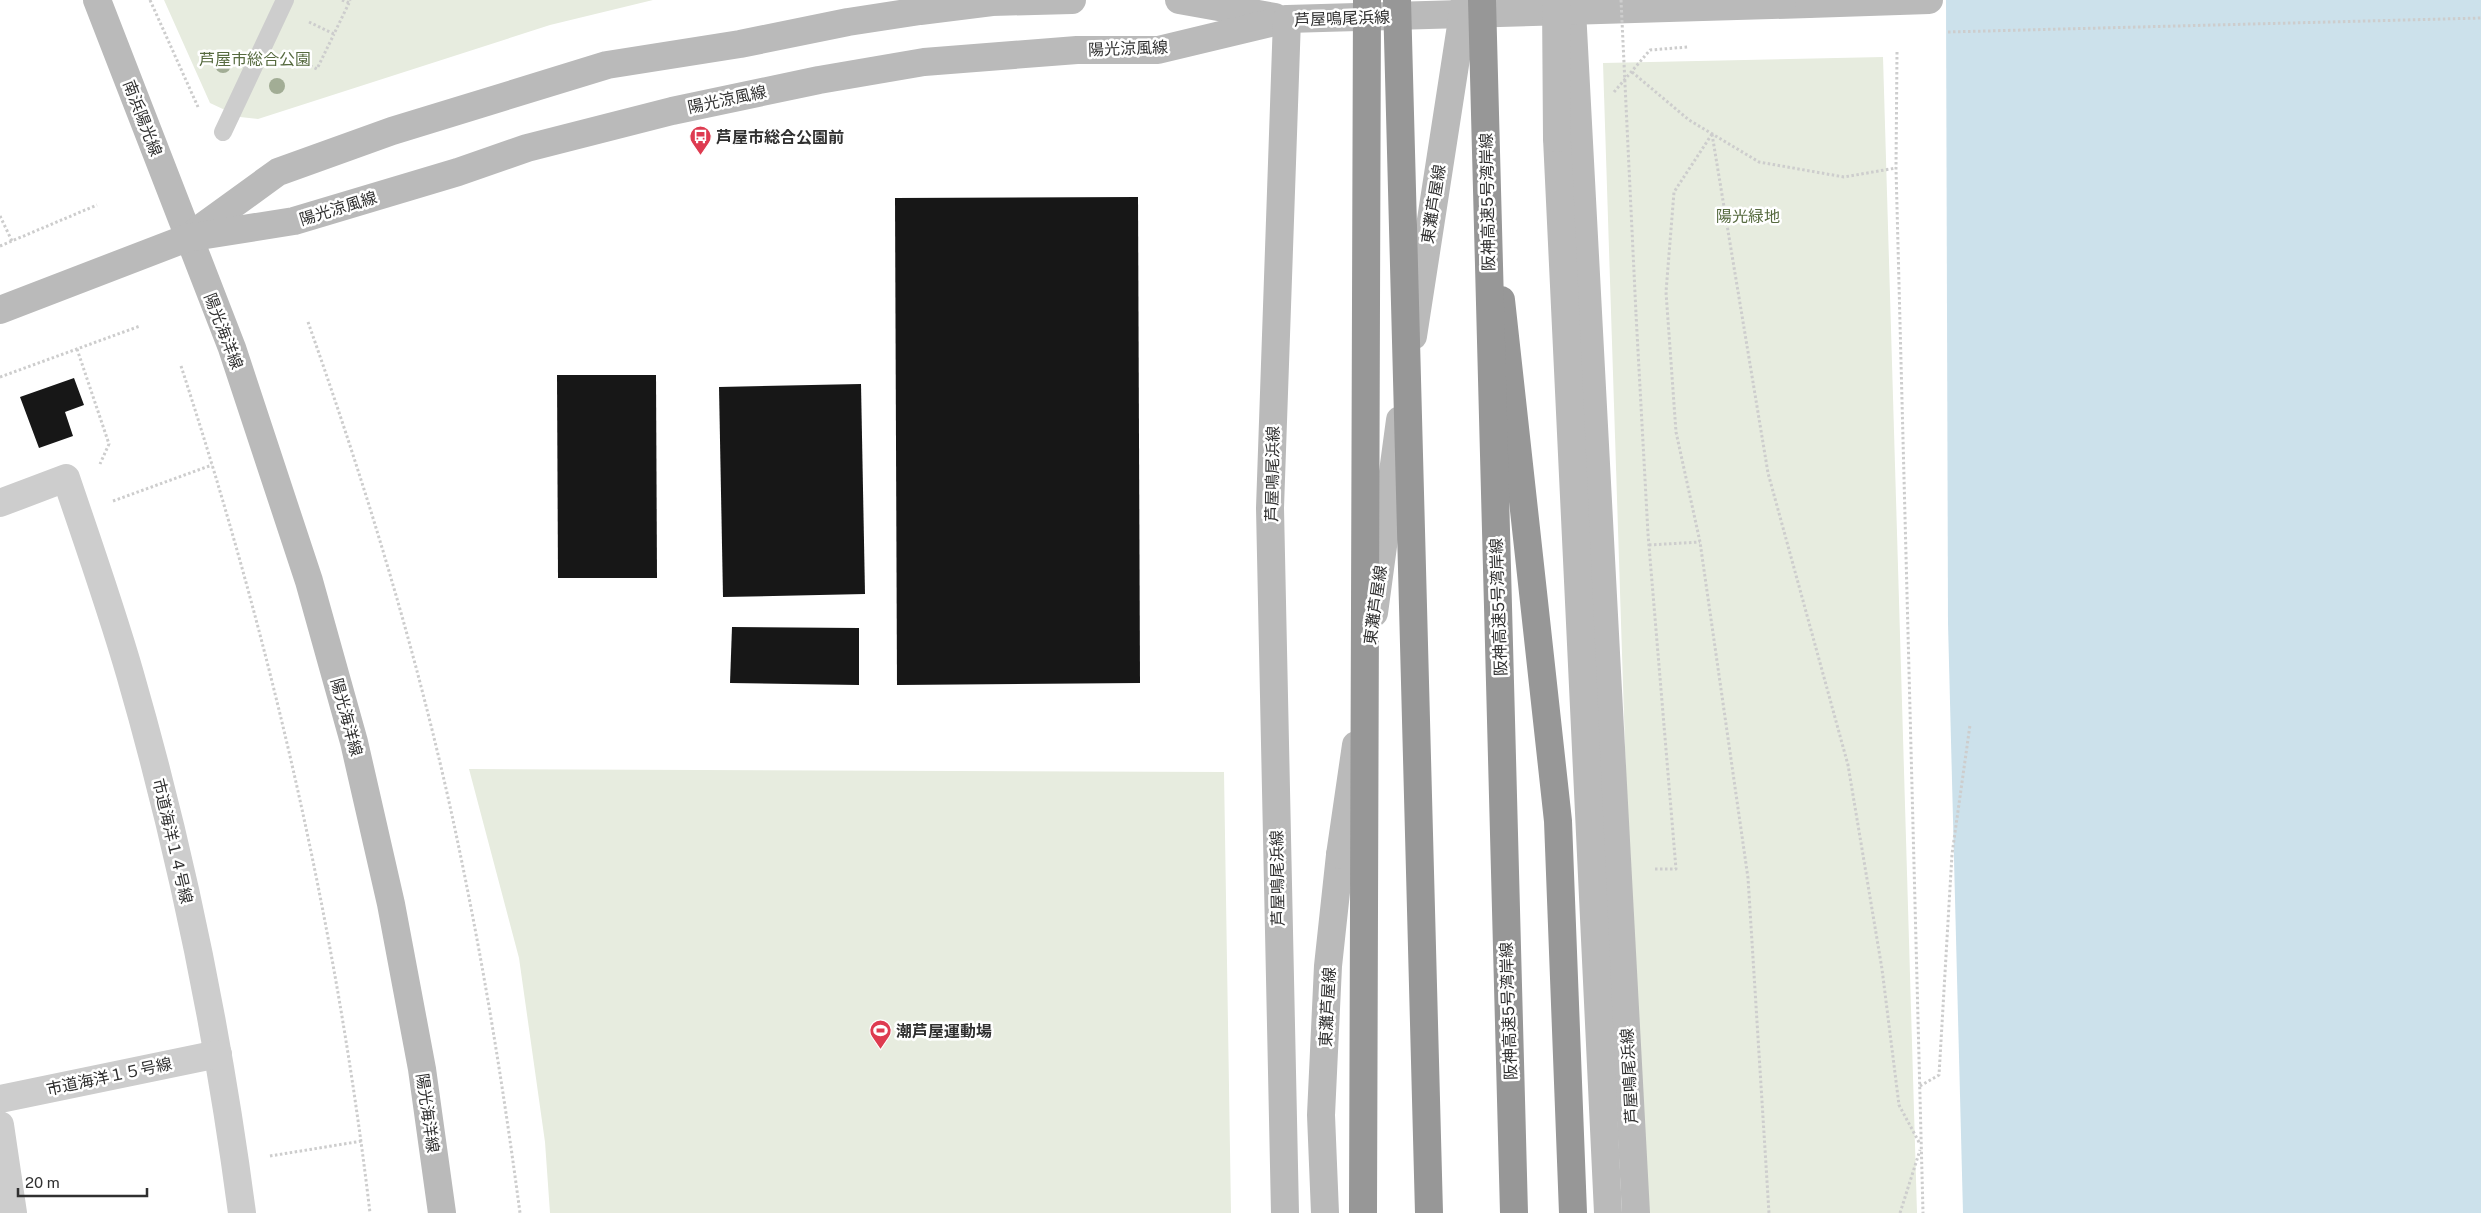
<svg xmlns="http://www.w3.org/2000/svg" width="2481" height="1213" font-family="'Public Sans','Noto Sans JP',sans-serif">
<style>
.green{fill:#e7ecdf}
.water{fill:#cce1eb}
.building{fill:#171717}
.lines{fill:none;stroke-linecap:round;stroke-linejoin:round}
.path{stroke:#cdcdcd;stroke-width:3;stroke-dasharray:2.5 2.5;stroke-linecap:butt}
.lane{stroke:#cdcdcd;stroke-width:18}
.street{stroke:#cdcdcd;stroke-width:28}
.secondary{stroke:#bababa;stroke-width:28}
.highway{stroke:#979797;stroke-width:28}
.path-bridge{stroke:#cdcdcd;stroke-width:3;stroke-dasharray:2.5 2.5;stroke-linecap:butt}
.secondary-bridge{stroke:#bababa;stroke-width:28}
.highway-bridge{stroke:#979797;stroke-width:28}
.tree{fill:#a2ad95}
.labels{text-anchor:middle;stroke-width:5;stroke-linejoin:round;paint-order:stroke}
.street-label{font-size:16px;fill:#303030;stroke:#fff}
.park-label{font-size:16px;fill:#566a3f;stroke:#fff}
.poi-label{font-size:16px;font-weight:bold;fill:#303030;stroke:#fff;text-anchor:start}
</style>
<rect width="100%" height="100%" fill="#fff"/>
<g class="green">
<path d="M164,0h489l-103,25 -292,94 -18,-2 -30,-14z"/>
<path d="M1883,57l34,1156h-277l-37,-1150z"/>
<path d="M469,769l755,3 7,441h-681l-5,-71 -26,-184z"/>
</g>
<path class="water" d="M1946,0h535v1213h-518l-15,-590z"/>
<g class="building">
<path d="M1138,197l2,486 -243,2 -2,-487z"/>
<path d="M557,375h99l1,203h-99z"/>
<path d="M74,378l10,27 -19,7 8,24 -34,12 -19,-51z"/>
<path d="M861,384l4,210 -142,3 -4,-210z"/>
<path d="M732,627l127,1v57l-129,-2z"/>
</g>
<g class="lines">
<g class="path">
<path d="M150,0l48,107"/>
<path d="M342,0l7,3 1,-3"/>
<path d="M309,22l25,12 15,-31"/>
<path d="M1897,52l-1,116 27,1045"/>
<path d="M292,57l25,12 17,-35"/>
<path d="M1632,72l57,48 70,42 85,15 52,-9"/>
<path d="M1614,92l36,-42 38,-3"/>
<path d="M1712,134l56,339 80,292 34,204 17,136 21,39"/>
<path d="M1712,134l-38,58 -8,100 10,140 24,110 48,336 21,335"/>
<path d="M0,216l12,25"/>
<path d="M0,246l97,-41"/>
<path d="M1636,314l12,220 28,335h-23"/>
<path d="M308,322c61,173 115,351 152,531 25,120 44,239 60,360"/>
<path d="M77,349l32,95 -9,20"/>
<path d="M181,366c90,276 155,558 189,847"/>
<path d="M0,377l140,-51"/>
<path d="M113,501l99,-36"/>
<path d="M1649,545l51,-3"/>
<path d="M1920,1086l19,-11 13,-221 18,-129"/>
<path d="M270,1156l92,-15"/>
<path d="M1900,1213l20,-63"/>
</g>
<path class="lane" d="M223,132l62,-132"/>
<g class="street">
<path d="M0,503l66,-25c22,65 45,130 64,196 51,177 88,356 112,539"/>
<path d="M0,1099l218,-45"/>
<path d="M0,1125l13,88"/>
</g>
<g class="secondary">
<path d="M97,0l135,348 77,233 45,161 37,162 31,165 20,144"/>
<path d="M1179,0l96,17"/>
<path d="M1572,10c20,401 43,802 64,1203"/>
<path d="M1557,138l51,1075"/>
<path d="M191,235l87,-63 114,-41 215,-66 133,-21 108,-22 72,-11 72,-9 80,-2"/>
<path d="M0,310l187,-72 107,-17 164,-49 69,-24 145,-37 147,-31 105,-18 153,-12h81l129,-31 522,-15"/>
<path d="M1285,1213l-15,-705 17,-489"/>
<path d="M1325,1213l-4,-98 7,-149 12,-111"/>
</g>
<path class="highway" d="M1501,300l57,521 15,392"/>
<g class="path-bridge">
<path d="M1621,0l15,314"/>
<path d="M1948,32l533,-14"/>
</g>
<g class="secondary-bridge">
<path d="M1556,0l1,138"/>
<path d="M1809,4l120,-4"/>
<path d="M1413,336l52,-336"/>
<path d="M1374,613l26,-193"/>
<path d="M1340,855l16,-110"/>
</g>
<g class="highway-bridge">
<path d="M1397,0l32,1213"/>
<path d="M1482,0l32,1213"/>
<path d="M1363,1213l4,-1213"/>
</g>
</g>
<g class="tree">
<circle cx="223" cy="65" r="8"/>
<circle cx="277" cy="86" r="8"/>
</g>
<defs>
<symbol id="bus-pin" viewBox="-11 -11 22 30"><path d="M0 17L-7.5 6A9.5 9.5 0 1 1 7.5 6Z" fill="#de3b50" stroke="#fff"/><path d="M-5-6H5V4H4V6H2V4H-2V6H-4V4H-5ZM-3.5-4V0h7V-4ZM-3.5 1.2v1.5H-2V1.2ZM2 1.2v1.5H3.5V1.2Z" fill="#fff"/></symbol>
<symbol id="stadium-pin" viewBox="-11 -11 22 30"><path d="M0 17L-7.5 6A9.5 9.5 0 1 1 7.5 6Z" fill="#de3b50" stroke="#fff"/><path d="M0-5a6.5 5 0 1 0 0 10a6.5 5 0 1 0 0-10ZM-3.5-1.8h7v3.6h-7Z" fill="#fff"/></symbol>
</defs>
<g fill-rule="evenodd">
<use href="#bus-pin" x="688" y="124" width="25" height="34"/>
<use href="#stadium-pin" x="868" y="1018" width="25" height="34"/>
</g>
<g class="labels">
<g class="street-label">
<text transform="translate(1342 18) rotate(-2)" y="6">芦屋鳴尾浜線</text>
<text transform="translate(1128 48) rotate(-2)" y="6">陽光涼風線</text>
<text transform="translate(727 99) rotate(-12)" y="6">陽光涼風線</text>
<text transform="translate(143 118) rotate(69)" y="6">南浜陽光線</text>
<text transform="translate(1487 202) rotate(-91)" y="6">阪神高速5号湾岸線</text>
<text transform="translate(1433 204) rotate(-81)" y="6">東灘芦屋線</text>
<text transform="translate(338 208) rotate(-17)" y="6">陽光涼風線</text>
<text transform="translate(224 331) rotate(69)" y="6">陽光海洋線</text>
<text transform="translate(1272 474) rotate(-89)" y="6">芦屋鳴尾浜線</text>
<text transform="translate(1375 605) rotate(-82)" y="6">東灘芦屋線</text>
<text transform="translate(1498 607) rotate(-92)" y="6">阪神高速5号湾岸線</text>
<text transform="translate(347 717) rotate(75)" y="6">陽光海洋線</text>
<text transform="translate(173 841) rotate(77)" y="6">市道海洋１４号線</text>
<text transform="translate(1277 878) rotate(-91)" y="6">芦屋鳴尾浜線</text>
<text transform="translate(1327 1007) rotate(-87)" y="6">東灘芦屋線</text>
<text transform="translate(1508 1011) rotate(-92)" y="6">阪神高速5号湾岸線</text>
<text transform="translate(109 1076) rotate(-12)" y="6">市道海洋１５号線</text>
<text transform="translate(1629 1076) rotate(-93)" y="6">芦屋鳴尾浜線</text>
<text transform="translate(428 1113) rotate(82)" y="6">陽光海洋線</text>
</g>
<g class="park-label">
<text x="255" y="65">芦屋市総合公園</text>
<text x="1748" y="222">陽光緑地</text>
</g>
<g class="poi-label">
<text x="716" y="143">芦屋市総合公園前</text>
<text x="896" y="1037">潮芦屋運動場</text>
</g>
</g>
<path d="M18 1188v8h129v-8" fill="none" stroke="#303030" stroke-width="2.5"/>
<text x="25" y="1188" font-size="15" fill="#303030" stroke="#ffffff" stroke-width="4" paint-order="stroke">20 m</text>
</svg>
